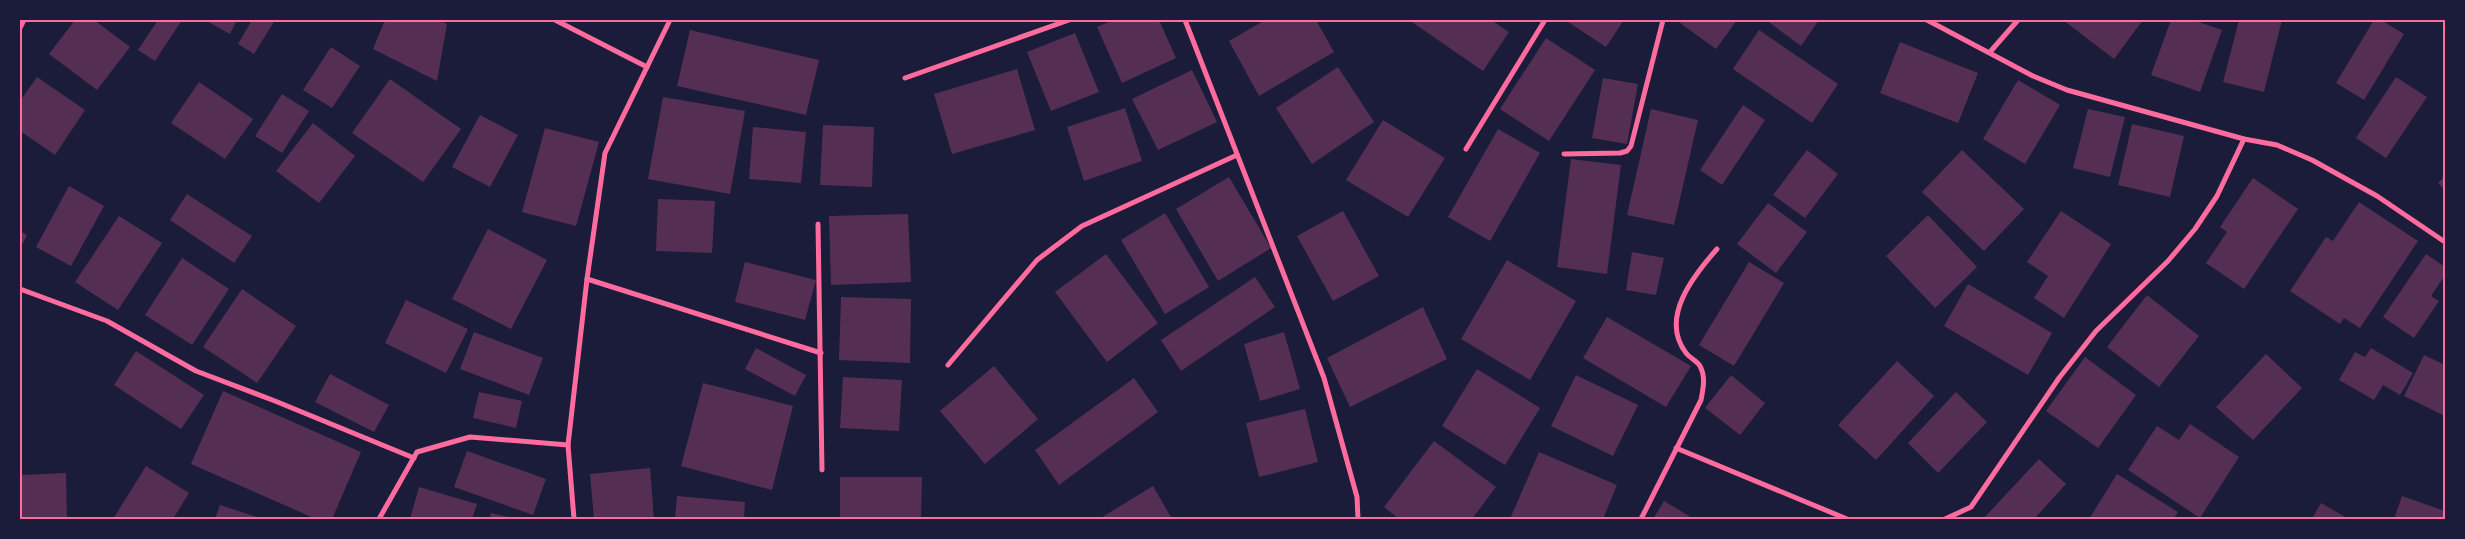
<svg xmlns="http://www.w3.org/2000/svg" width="2465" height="539" font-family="'Nunito Sans',sans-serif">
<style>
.building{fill:#542f53}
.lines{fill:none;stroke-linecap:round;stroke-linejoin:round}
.minor{stroke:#ff6b9d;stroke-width:5}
.neatline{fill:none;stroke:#ff6b9d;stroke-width:2}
</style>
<rect width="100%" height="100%" fill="#1b1b3a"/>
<g class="building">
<path d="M75,20h19l36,27 -33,43 -48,-36z"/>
<path d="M158,20h24l-27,41 -17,-11z"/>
<path d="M205,20h32l-7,14z"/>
<path d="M252,20h23l-21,34 -16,-10z"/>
<path d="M385,20h54l8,4 -10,57 -64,-32z"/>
<path d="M1113,20h46l17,38 -54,25 -25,-56z"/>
<path d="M1265,20h51l18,32 -75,44 -30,-55z"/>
<path d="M1409,20h82l18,12 -26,39z"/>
<path d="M1565,20h59l-18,27z"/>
<path d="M1676,20h61l-21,29z"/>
<path d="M1766,20h53l-18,26z"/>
<path d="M2063,20h80l-29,39z"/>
<path d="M2171,20h22l29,10 -22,62 -49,-17z"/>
<path d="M2239,20h43l-18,72 -41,-10z"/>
<path d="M2374,20h7l23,14 -40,66 -28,-17z"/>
<path d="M690,30l129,30 -13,55 -129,-29z"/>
<path d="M1759,30l79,54 -26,39 -79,-54z"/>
<path d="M1075,33l24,59 -48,19 -24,-59z"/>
<path d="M1546,38l49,32 -46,71 -49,-32z"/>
<path d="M1900,42l78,31 -20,50 -78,-30z"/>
<path d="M331,47l29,19 -28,42 -29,-18z"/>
<path d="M1338,67l36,55 -62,42 -36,-56z"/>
<path d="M1017,69l18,61 -83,24 -18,-60z"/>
<path d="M1192,70l25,52 -59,28 -26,-51z"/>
<path d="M37,77l48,33 -30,45 -35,-24v-30z"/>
<path d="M2396,77l31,20 -41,61 -30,-20z"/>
<path d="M1603,78l35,6 -11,60 -35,-6z"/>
<path d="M390,79l71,50 -38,53 -71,-49z"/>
<path d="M2018,80l42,25 -35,59 -42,-25z"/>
<path d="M199,82l54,37 -28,40 -54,-36z"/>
<path d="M282,94l27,17 -27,42 -27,-17z"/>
<path d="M663,97l82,14 -15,83 -82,-15z"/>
<path d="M1743,105l22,15 -43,65 -22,-15z"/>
<path d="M1125,108l17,53 -58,20 -17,-54z"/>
<path d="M1651,109l47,11 -24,105 -47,-10z"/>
<path d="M2088,109l37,8 -15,60 -37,-9z"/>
<path d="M480,115l38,20 -28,52 -38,-20z"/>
<path d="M1383,120l62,38 -37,59 -62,-37z"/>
<path d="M313,123l42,33 -36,47 -43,-32z"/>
<path d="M2132,124l52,12 -14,61 -52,-12z"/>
<path d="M823,125l51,2 -2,60 -52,-2z"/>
<path d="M753,127l53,5 -5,51 -52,-4z"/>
<path d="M545,128l54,14 -23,84 -54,-14z"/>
<path d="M1498,129l42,24 -50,88 -42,-24z"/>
<path d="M1807,150l31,24 -33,44 -32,-23z"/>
<path d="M1962,150l62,59 -40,42 -62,-59z"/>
<path d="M1571,159l50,6 -14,109 -50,-7z"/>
<path d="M2445,176v14l-7,-7z"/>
<path d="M1229,177l42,71 -53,33 -42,-72z"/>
<path d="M2253,178l45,31 -54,80 -38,-26 21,-31 -7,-5z"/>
<path d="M69,186l35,20 -33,60 -35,-19z"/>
<path d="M187,194l65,42 -18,27 -64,-43z"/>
<path d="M658,199l57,2 -3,52 -56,-2z"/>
<path d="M2359,202l59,39 -58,87 -16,-10 -4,6 -50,-33 36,-54 7,4z"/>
<path d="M1768,203l39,29 -31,41 -39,-29z"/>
<path d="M1343,211l36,65 -46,25 -36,-65z"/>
<path d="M2061,211l50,33 -47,74 -30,-20 14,-22 -21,-14z"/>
<path d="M1165,213l44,74 -44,27 -44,-74z"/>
<path d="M908,214l3,68 -80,3 -2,-69z"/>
<path d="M1928,215l49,52 -42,41 -49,-52z"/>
<path d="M119,216l43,27 -44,67 -43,-28z"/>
<path d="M488,229l59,31 -36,69 -59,-30z"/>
<path d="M20,231l7,4 -7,14z"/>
<path d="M1632,252l32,6 -8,37 -30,-5z"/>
<path d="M1106,254l52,69 -51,39 -52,-70z"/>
<path d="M2426,254l19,13v8l-14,21 8,5 -25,37 -31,-21z"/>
<path d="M182,258l47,31 -37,56 -47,-30z"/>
<path d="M1507,260l69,41 -46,79 -69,-41z"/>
<path d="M745,262l71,18 -11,40 -70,-18z"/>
<path d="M1749,262l35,21 -50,83 -35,-21z"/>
<path d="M1255,277l20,30 -94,64 -20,-31z"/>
<path d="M1968,284l84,49 -24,42 -84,-49z"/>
<path d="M242,289l54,37 -39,57 -54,-36z"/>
<path d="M2147,295l52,41 -40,51 -52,-40z"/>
<path d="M841,297l70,2 -1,64 -71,-3z"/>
<path d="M406,300l62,29 -22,44 -61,-30z"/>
<path d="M1423,307l24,52 -97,48 -23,-49z"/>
<path d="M1607,317l84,49 -25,41 -83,-49z"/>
<path d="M474,332l69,26 -14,37 -69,-26z"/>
<path d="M1284,332l16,57 -40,12 -16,-57z"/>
<path d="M756,348l50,27 -11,21 -50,-27z"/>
<path d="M2371,348l42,25 -13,22 -17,-10 -9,15 -35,-20 16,-28 10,5z"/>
<path d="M136,351l68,44 -23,34 -67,-44z"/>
<path d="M2266,354l36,34 -49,52 -37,-33z"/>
<path d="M2424,355l21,10v51l-41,-20z"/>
<path d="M2085,357l51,38 -38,53 -52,-37z"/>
<path d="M1897,361l37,35 -58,64 -38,-35z"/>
<path d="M994,366l44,53 -53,45 -45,-53z"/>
<path d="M1477,369l63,39 -35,57 -63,-39z"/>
<path d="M330,374l59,31 -15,27 -59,-30z"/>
<path d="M1576,375l62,30 -25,51 -62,-30z"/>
<path d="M1731,375l34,28 -25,32 -35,-27z"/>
<path d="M843,377l59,3 -3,51 -59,-3z"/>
<path d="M1134,378l24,34 -99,73 -24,-35z"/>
<path d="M703,383l90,23 -21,84 -91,-24z"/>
<path d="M223,391l138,61 -29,67h-16l-125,-55z"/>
<path d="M479,392l43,9 -6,27 -43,-10z"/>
<path d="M1956,392l31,30 -49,51 -30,-30z"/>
<path d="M1305,409l13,53 -59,15 -13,-54z"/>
<path d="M2190,424l49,33 -39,61 -72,-48 29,-44 22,14z"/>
<path d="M1434,441l62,46 -24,32h-73l-15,-12z"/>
<path d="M467,451l79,28 -13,36 -79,-28z"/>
<path d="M1539,452l78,33 -14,34h-93z"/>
<path d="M2039,459l27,25 -32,35h-51z"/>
<path d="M146,466l43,27 -16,26h-60z"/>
<path d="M650,468l4,51h-60l-4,-45z"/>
<path d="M66,473l1,46h-47v-44z"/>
<path d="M2117,474l61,38 -5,7h-84z"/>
<path d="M840,477h82l-1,42h-81z"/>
<path d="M1153,486l19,33h-73z"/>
<path d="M419,487l58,17 -5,15h-62z"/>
<path d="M677,496l68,6 -1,17h-69z"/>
<path d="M2402,496l43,15v8h-51z"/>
<path d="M1664,501l30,18h-41z"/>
<path d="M2321,503l28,16h-37z"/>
<path d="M220,505l43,14h-48z"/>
<path d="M491,513l23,5v1h-25z"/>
</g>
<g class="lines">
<g class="minor">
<path d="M555,20l92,47"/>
<path d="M1185,20l139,358 33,119 1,22"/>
<path d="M1927,20l106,56 34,14 177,49 33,6 35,15 65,36 68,46"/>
<path d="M20,28l4,-8"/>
<path d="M1990,52l28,-32"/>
<path d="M905,78l164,-58"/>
<path d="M1466,149l79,-129"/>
<path d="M1564,154l56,-1 7,-2 4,-5 32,-126"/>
<path d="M818,224l4,246"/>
<path d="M587,279l234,74"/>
<path d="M20,289l87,32 89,50 79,30 139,57"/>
<path d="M948,365l89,-105 45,-34 155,-71"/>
<path d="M1676,448l171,71"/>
<path d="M379,519l38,-67 53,-15 98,8"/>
<path d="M574,519l-6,-74 19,-166 18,-126 65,-133"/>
<path d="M1641,519l60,-119c2,-11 5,-23 -1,-34 -3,-5 -10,-8 -14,-13 -27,-35 8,-78 31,-104"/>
<path d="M1945,519l26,-12 88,-129 37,-47 72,-70 27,-32 22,-33 27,-57"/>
</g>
</g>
<rect width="2465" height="539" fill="none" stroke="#1b1b3a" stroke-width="42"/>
<rect x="21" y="21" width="2423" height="497" class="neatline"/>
</svg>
